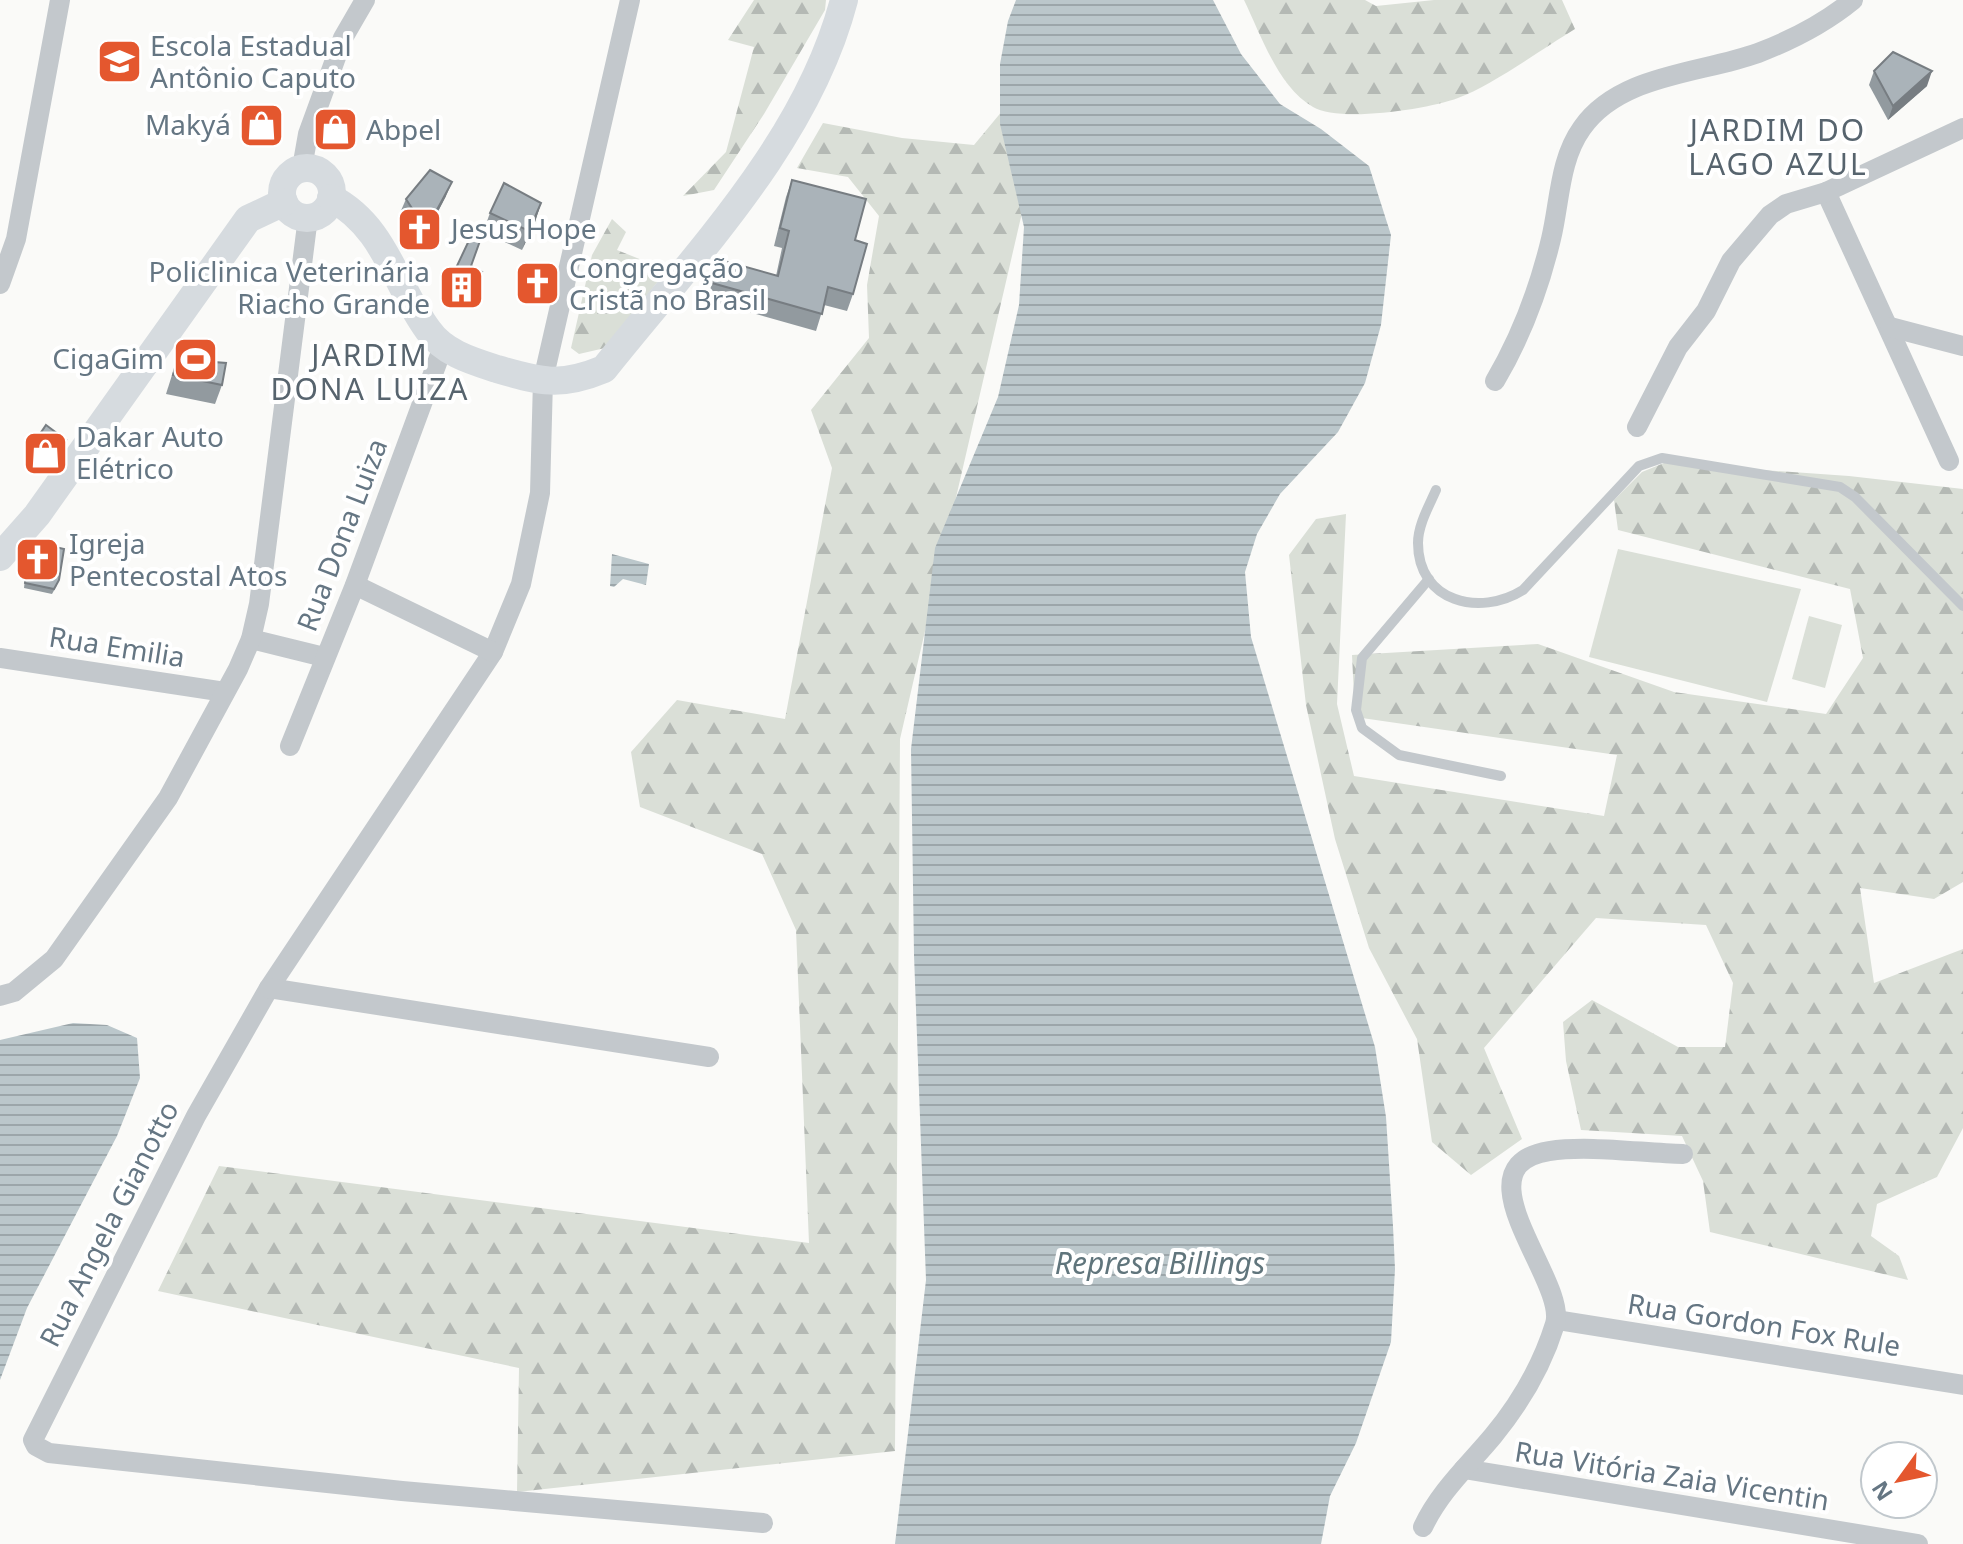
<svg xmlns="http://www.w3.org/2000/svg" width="1963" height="1544" font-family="'Noto Sans',sans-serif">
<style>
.forest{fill:url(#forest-firs)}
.garden{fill:#dadfd7}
.water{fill:url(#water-rules)}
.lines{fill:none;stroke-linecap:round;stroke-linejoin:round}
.lane{stroke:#c3c8cc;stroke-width:10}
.street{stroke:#c3c8cc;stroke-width:20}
.secondary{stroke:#d6dbdf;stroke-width:28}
.wall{fill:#929a9f}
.shaded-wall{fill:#777d82}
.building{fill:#aab3b9;stroke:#777d82;stroke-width:2}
.labels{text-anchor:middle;stroke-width:8;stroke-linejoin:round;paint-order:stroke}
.poi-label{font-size:28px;fill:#657683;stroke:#fff;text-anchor:start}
.street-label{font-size:28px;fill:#657683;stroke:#fff}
.neighbourhood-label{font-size:30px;letter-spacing:2px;fill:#57646e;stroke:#fff}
.water-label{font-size:30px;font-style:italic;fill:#60757c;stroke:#fff}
</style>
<defs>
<pattern id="forest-firs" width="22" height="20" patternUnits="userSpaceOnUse" patternTransform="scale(2)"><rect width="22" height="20" fill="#dadfd7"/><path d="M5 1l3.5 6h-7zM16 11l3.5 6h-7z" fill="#b4b9b4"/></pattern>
<pattern id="water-rules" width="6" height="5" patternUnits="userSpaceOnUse" patternTransform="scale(2)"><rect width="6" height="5" fill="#bbc7cb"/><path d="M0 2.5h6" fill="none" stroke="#9ca6aa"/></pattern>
</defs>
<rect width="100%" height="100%" fill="#fafaf8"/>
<g class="forest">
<path d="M754,0h72l-1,10 -61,104 -50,76 -31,6 43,-44 28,-105 -26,-7z"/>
<path d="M1244,0h121l11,6 58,-6h128l13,29c-33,20 -84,57 -117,69 -29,11 -119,25 -145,9 -35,-20 -52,-72 -69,-107z"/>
<path d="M1003,110l34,38 -137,591 -5,712 -378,41 2,-124 -361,-77 61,-125 590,77 -13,-313 -34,-76 -122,-47 -9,-55 46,-52 108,19 47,-251 -21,-58 58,-72 -2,-53 12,-69 -31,-39 -51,-9 26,-45 79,15 72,7z"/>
<path d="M612,219l14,13 -9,18 50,20 -62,78 -26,6 -8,-6 21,-93z"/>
<path d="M1664,463l185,13 114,13v393l-29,17 -74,-11 14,95 89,-34v179l-26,49 -60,27 -6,32 28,20 9,24 -198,-48 -7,-51 -21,-45 -101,-6 -15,-69 -3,-39 29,-22 86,47h47l8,-64 -27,-58 -110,-7 -112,130 38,91 -51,36 -39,-33 -15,-103 -48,-91 -34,-109 -29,-134 -17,-150 27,-36 30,-5 -9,190 17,72 250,40 13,-61 -262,-38 -3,-62 186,-11 136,48 152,22 37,-56 -13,-69 -232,-59 -4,-30 28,-28z"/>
</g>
<g class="garden">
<path d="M1618,549l183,40 -34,113 -178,-45z"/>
<path d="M1809,616l33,9 -17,63 -33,-9z"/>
</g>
<g class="water">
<path d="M1016,0h197l28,54 39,50 41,25 48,37 22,69 -10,90 -16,58 -27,49 -58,62 -23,40 -12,38 6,65 124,410 11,70 7,109 2,43 -4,73 -35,101 -26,53 -9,48h-426l31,-264 -12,-325 -3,-206 24,-201 63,-151 21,-92 5,-78 -24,-103v-60l8,-43z"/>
<path d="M612,554l37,10 -3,21 -23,-6 -9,8 -4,-1z"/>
<path d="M73,1023l34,2 30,13 3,40 -23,58 -90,172 -27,72v-340z"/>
</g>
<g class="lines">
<g class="lane">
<path d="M1436,490c-7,16 -18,35 -18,53 0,59 62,74 105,47l116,-124 23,-8 178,29 15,10 108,109"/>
<path d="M1429,579l-67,79 -6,52 6,18 37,27 102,21"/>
</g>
<g class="street">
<path d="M630,0l-87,380 -3,113 -19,91 -28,68 -224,336 -73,128 -163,324 3,6 13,7 353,38 361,32"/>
<path d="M302,168l6,-34 35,-96 22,-38"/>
<path d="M1826,192l123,269"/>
<path d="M0,284l16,-45 44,-239"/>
<path d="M1890,327l73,19"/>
<path d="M1495,381c26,-44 44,-92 56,-142 9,-37 8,-79 31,-111 38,-54 118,-54 176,-75 34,-13 67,-30 95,-53"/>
<path d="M1637,427l41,-80 28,-36 25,-50 39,-46 16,-11 40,-12 137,-64"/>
<path d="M355,585l138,67"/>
<path d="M251,639l73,18"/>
<path d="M0,658l225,34"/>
<path d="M290,746l65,-161 89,-241"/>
<path d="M269,988l440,69"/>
<path d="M0,996l14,-4 40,-33 114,-161 70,-129 13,-30 8,-35 49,-387"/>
<path d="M1557,1320l406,65"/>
<path d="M1464,1469l454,75"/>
<path d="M1423,1527c17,-36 45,-61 70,-91 28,-34 49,-70 62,-112 13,-43 -100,-158 -6,-173 40,-6 93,2 134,3"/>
</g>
<g class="secondary">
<circle cx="307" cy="193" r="25"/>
<path d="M331,198c54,28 64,87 97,132 16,23 44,31 69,39 44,13 64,18 107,0 89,-112 203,-227 240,-369"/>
<path d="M0,557l37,-42 211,-296 36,-17"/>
</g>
</g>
<g class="wall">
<path d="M1874,71l53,15 -39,34 -19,-35z"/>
<path d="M792,180l63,60 -2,54 -6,17 -23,-6 -8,26 -110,-31 15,-40 55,16 6,-28 -8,-2 12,-49z"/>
<path d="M446,196l-25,48 -21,-31 6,-14z"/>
<path d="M541,203l-6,19 -13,28 -39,-18 7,-19z"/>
<path d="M471,266l8,16 -14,26 -20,-13 3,-10z"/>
<path d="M179,353l43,32 -7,19 -49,-10z"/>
<path d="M66,440l-3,9 -19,22 -17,-15 4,-9z"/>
<path d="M29,546l28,39 -5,9 -28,-6 4,-37z"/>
</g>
<g class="shaded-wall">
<path d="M1932,71l-5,15 -39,34 5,-14z"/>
<path d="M452,182l-6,14 -25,48 5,-14z"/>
<path d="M541,203l-6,19 -13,28 7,-19z"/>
<path d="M482,272l-3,10 -14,26 3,-10z"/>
<path d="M66,440l-3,9 -19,22 4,-10z"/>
</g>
<g class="building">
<path d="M1893,52l39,19 -39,35 -19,-35z"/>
<path d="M430,170l22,12 -26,48 -20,-31z"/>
<path d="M792,180l74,19 -11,41 12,4 -14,50 -25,-7 -6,27 -110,-31 9,-23 57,16 11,-45 -9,-3z"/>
<path d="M504,183l37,20 -12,28 -39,-18z"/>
<path d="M472,234l9,4 -10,28 11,6 -14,26 -20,-13z"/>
<path d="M179,353l22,8 25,2 -4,22 -49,-10z"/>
<path d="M46,425l20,15 -18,21 -17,-14z"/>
<path d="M34,542l30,7 -5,31 -5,9 -29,-6 4,-37z"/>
</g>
<defs>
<symbol id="school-square" viewBox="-11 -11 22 22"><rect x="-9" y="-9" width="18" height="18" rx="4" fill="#e4572e" stroke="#fff"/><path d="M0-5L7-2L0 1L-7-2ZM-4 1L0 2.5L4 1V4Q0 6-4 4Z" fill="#fff"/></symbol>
<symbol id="shop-square" viewBox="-11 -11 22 22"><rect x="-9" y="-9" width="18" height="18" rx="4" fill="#e4572e" stroke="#fff"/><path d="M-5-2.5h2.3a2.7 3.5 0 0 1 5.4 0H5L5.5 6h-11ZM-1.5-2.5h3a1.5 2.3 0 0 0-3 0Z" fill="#fff"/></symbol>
<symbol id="church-square" viewBox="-11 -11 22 22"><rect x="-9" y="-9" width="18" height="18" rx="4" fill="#e4572e" stroke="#fff"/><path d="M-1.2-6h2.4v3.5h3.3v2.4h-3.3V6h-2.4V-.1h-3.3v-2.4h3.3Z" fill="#fff"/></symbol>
<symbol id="building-square" viewBox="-11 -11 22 22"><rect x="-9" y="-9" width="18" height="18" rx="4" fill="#e4572e" stroke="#fff"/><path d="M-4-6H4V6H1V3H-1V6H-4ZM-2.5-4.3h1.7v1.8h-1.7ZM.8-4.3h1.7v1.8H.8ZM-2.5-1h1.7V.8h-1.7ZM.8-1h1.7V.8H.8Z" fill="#fff"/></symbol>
<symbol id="stadium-square" viewBox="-11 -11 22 22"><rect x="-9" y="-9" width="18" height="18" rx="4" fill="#e4572e" stroke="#fff"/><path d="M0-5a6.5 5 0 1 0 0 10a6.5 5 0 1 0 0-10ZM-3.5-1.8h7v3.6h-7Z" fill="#fff"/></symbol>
</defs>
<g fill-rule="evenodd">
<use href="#school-square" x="94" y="36" width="51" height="51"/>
<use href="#shop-square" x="236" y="100" width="51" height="51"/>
<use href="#shop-square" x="310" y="104" width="51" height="51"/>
<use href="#church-square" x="394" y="204" width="51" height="51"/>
<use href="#church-square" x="512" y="258" width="51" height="51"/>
<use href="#building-square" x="436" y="262" width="51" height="51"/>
<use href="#stadium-square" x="170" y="334" width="51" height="51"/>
<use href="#shop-square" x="20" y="428" width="51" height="51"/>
<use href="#church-square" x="12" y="534" width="51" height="51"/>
</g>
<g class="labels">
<g class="poi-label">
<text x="150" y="56">Escola Estadual<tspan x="150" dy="32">Antônio Caputo</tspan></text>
<text x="231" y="135" text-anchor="end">Makyá</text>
<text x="366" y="140">Abpel</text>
<text x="451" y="239">Jesus Hope</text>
<text x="569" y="278">Congregação<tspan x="569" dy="32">Cristã no Brasil</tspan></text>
<text x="430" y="282" text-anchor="end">Policlinica Veterinária<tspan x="430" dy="32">Riacho Grande</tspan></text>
<text x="164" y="369" text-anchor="end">CigaGim</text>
<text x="76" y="447">Dakar Auto<tspan x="76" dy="32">Elétrico</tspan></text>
<text x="69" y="554">Igreja<tspan x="69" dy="32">Pentecostal Atos</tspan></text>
</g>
<g class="street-label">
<text transform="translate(342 535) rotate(-69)" y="10">Rua Dona Luiza</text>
<text transform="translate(117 647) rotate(9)" y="10">Rua Emilia</text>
<text transform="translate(109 1224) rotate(-63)" y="10">Rua Angela Gianotto</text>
<text transform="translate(1764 1325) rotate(9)" y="10">Rua Gordon Fox Rule</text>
<text transform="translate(1672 1476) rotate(9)" y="10">Rua Vitória Zaia Vicentin</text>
</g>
<g class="neighbourhood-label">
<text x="1778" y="141">JARDIM DO<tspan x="1778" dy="34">LAGO AZUL</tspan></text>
<text x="370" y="366">JARDIM<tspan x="370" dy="34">DONA LUIZA</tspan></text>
</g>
<g class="water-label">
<text x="1160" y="1274">Represa Billings</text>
</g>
</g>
<g transform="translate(1899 1480) rotate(237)"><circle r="38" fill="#ffffff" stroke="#c1c8cd" stroke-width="2"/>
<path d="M0-6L14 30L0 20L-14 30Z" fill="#e4572e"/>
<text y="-12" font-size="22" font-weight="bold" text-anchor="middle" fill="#657683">N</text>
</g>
</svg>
